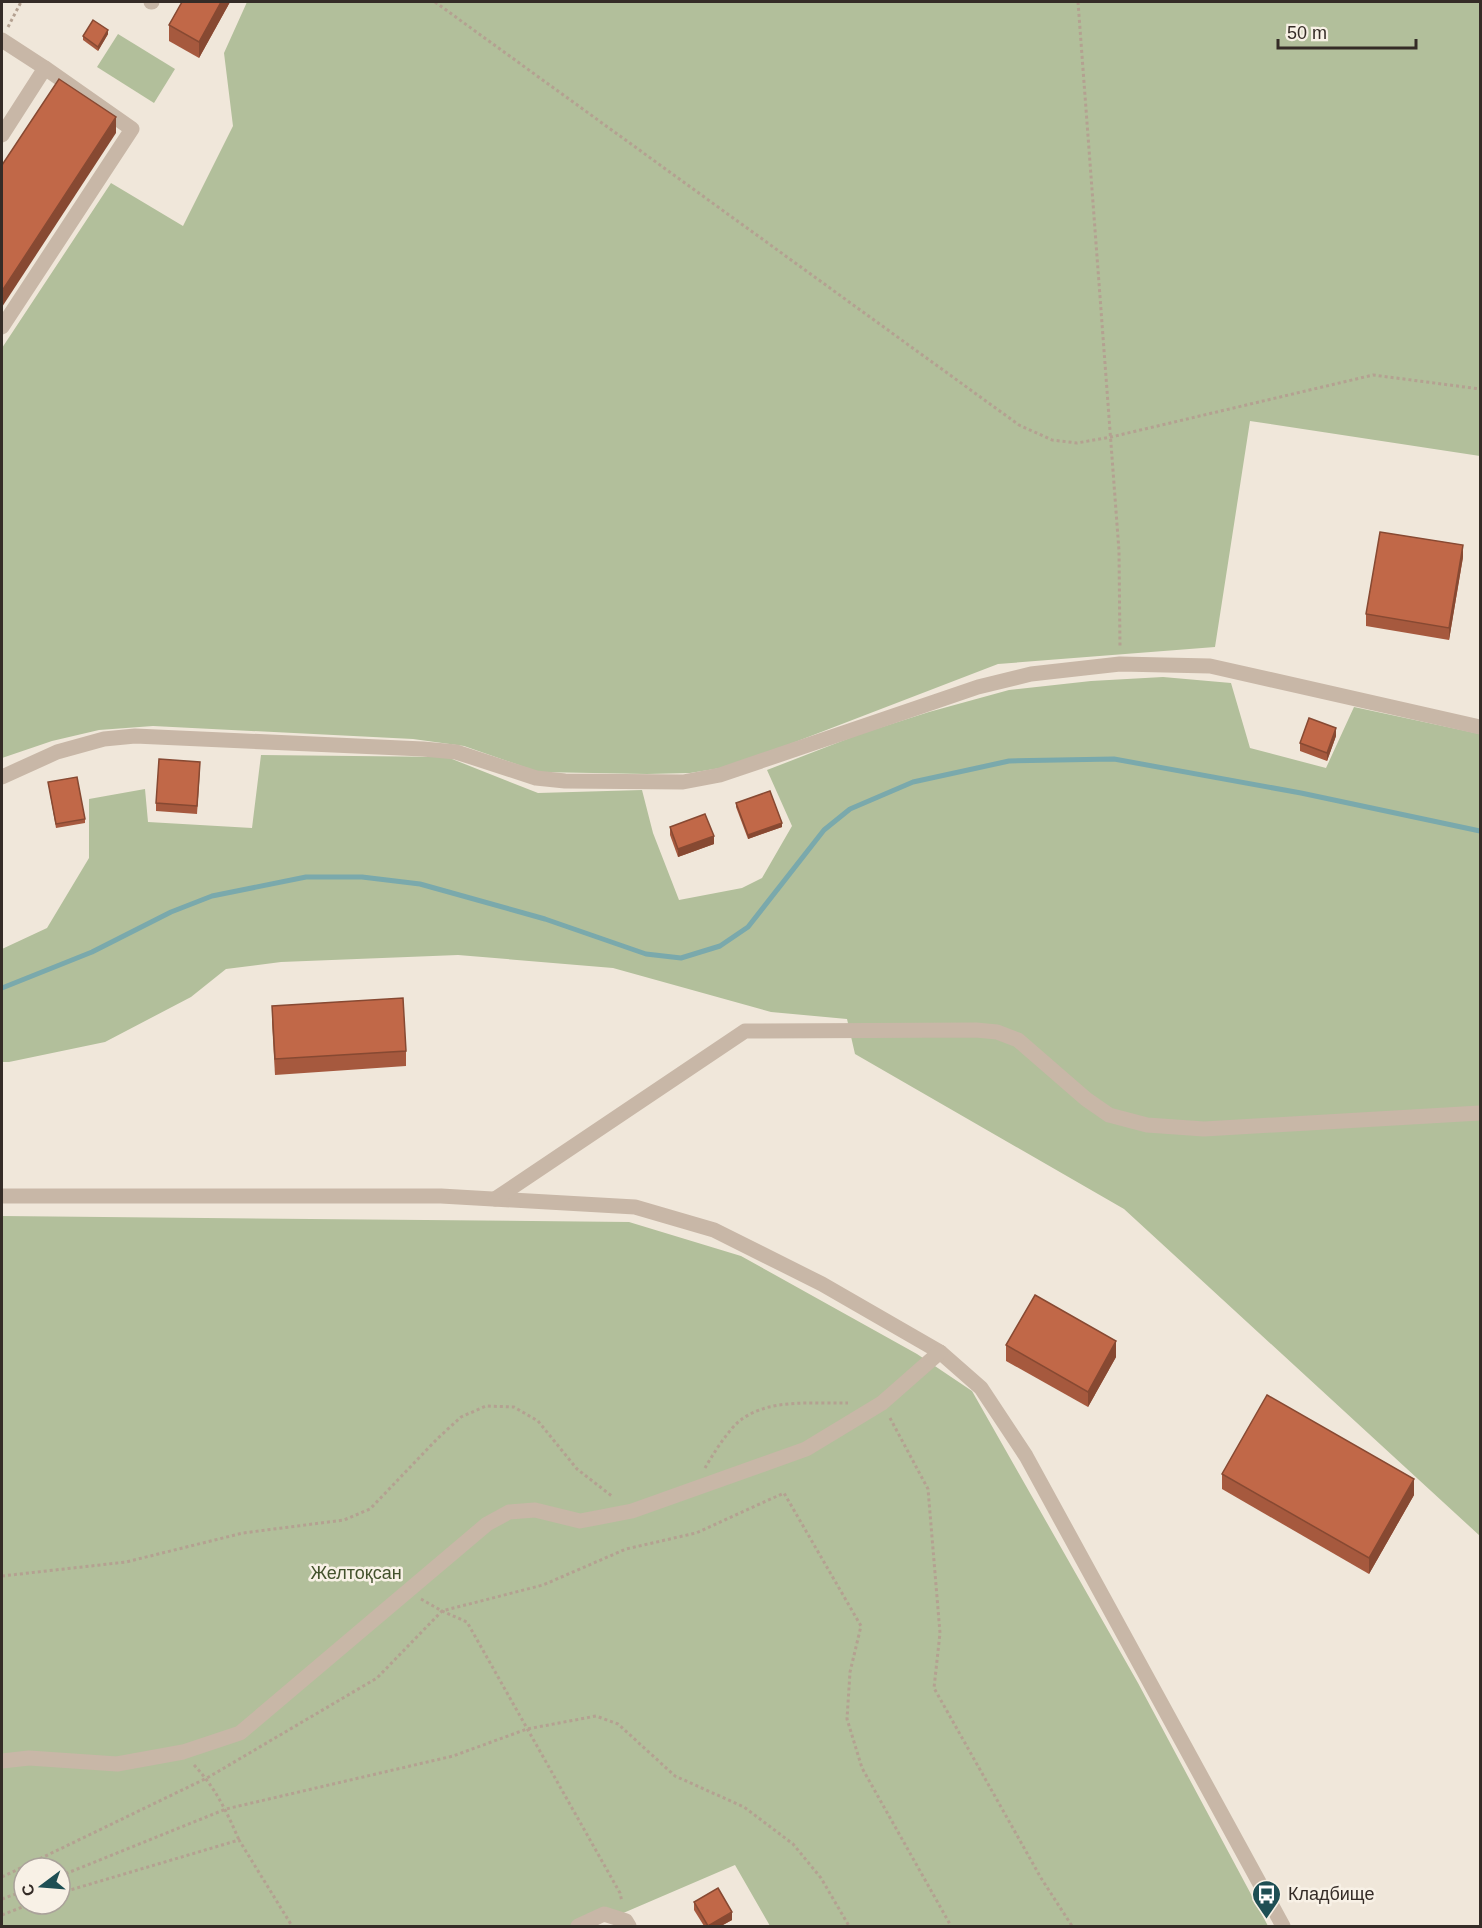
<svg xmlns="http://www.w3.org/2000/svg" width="1482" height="1928" font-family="Helvetica,sans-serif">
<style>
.green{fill:#b2bf9b;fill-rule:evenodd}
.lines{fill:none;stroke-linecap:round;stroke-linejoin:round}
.stream{stroke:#7aa9ac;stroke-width:5}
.path{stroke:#b4a191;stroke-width:3;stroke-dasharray:3 3;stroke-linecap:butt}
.minor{stroke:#c8b7a7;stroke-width:15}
.wall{fill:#a6593e}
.shaded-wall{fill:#874932}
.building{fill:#c16848;stroke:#874932;stroke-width:1.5}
.labels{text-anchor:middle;stroke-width:5;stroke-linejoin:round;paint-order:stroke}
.park-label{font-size:18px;fill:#43522c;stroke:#f8f1e6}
.poi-label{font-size:18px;fill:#352c27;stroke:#f8f1e6;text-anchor:start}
</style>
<rect width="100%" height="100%" fill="#f0e7da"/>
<g class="green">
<path d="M247,2h1233v454l-230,-35 -35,226 -217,17 -265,102 -43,7 -43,1 -108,-2 -75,-26 -51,-7 -260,-13 -54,4 -47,11 -50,17v-410l109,-165 72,43 50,-100 -9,-73z"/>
<path d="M118,34l57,35 -21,34 -57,-36z"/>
<path d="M1163,677l68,6 19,65 76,20 28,-61 126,27v802l-356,-327 -269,-155 -8,-35 -76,-7 -158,-44 -155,-13 -177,7 -55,7 -35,28 -86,45 -96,20h-7v-113l45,-21 42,-70v-59l56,-10 3,33 104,6 9,-73 186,2 91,36 104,-3 11,43 26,67 63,-12 20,-10 30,-52 -25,-56 93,-36 69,-22 80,-22 82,-9z"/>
<path d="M2,1216l627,6 112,34 176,98 55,37 166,292 130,243h-498l-35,-61 -142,61h-591zM24,1868h36v36h-36z"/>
</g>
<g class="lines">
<path class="stream" d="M2,988l90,-36 79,-40 41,-16 94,-19h56l58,7 125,35 101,35 35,4 39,-12 28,-19 76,-97 26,-21 63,-27 96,-21 105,-2 187,34 179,38"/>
<g class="path">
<path d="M435,2l584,423 33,15 25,3 34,-6 262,-62 107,14"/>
<path d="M1078,2l41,549 1,97"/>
<path d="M8,27l13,-25"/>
<path d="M890,1418l38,71 12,144 -6,55 107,190 31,48"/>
<path d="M705,1468c8,-14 25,-41 37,-49 30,-21 71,-15 106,-16"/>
<path d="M2,1576l124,-14 117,-29 101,-13 26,-11 67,-70 24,-22 25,-11 28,1 24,14 39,48 36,28"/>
<path d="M421,1599l21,12 25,11 153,271 2,9"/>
<path d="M194,1765c21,22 33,47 45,75"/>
<path d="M60,1876l166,-67 227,-53 74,-27 69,-13 22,8 57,52 69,31 49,37 28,34 28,48"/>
<path d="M2,1877l205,-99 170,-100 65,-67 101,-26 83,-36 70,-16 88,-40 77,133 -11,46 -3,47 15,49 89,158"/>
<path d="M60,1893l179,-53 53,86"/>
<path d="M2,1899l22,-8"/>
<path d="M2,1915l28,-11"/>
</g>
<g class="minor">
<path d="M151,2h1"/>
<path d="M2,40l43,28 87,61 -130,198"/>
<path d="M2,135l43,-67"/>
<path d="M2,777l55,-25 47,-13 31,-3 288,13 33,3 80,26 29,3 118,1 37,-7 258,-88 53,-13 89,-10 90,2 270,61"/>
<path d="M2,1196h439l194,11 79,23 108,54 118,68 41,36 45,68 257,470"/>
<path d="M495,1199l250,-168 231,-1 21,2 21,8 68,59 23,16 38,10 57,4 276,-16"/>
<path d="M2,1761l27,-3 88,6 66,-12 57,-19 247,-209 22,-12 26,-2 45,11 52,-10 174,-62 76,-46 58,-51"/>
<path d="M578,1926l26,-12 22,7 3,5"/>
</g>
</g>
<g class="wall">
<path d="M182,2h48l-31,56 -30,-17v-16z"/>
<path d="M108,34l-10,17 -15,-11v-4z"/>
<path d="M1463,557l-14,83 -83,-14v-12z"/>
<path d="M1336,736l-9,25 -27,-10v-8z"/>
<path d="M200,770l-3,44 -41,-3v-8z"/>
<path d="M48,782l37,37v4l-29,5z"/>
<path d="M736,803l46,24 -34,12 -12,-32z"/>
<path d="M670,827l44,17 -36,13 -8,-22z"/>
<path d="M272,1006l134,45v15l-131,9 -3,-53z"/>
<path d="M1006,1345l110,12 -28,50 -82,-46z"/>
<path d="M1222,1474l192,21 -45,79 -147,-85z"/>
<path d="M694,1902l38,18 -11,6h-17l-10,-16z"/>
</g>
<g class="shaded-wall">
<path d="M221,2h9l-31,56v-16z"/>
<path d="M108,30v4l-10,17v-4z"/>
<path d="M116,117v16l-114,174v-16z"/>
<path d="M1463,545v12l-14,83v-12z"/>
<path d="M1336,728v8l-9,25v-8z"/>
<path d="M782,823v4l-34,12v-4z"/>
<path d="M714,836v8l-36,13v-8z"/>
<path d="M1116,1341v16l-28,50v-15z"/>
<path d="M1414,1479v16l-45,79v-16z"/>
<path d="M732,1912v8l-11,6h-13z"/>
</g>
<g class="building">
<path d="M182,2h39l-22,40 -30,-17z"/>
<path d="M93,20l15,10 -10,17 -15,-11z"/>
<path d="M59,79l57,38 -114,174v-126z"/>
<path d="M1380,532l83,13 -14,83 -83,-14z"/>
<path d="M1309,718l27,10 -9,25 -27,-10z"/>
<path d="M159,759l41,3 -3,44 -41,-3z"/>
<path d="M77,777l8,42 -29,5 -8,-42z"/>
<path d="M770,791l12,32 -34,12 -12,-32z"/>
<path d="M705,814l9,22 -36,13 -8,-22z"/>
<path d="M403,998l3,53 -131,8 -3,-53z"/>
<path d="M1035,1295l81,46 -28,51 -82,-47z"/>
<path d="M1267,1395l147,84 -45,79 -147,-84z"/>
<path d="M718,1888l14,24 -24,14 -14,-24z"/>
</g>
<defs>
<symbol id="bus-pin" viewBox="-11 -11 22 30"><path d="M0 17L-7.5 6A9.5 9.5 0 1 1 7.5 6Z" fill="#1e4f54" stroke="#f8f1e6"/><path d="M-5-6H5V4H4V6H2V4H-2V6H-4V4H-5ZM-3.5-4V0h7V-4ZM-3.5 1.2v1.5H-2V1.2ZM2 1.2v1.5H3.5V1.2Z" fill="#fff"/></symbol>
</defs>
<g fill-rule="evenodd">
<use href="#bus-pin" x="1250" y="1878" width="33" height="45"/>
</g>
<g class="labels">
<g class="park-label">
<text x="356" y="1579">Желтоқсан</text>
</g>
<g class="poi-label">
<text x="1288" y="1900">Кладбище</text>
</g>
</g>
<rect width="1482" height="1928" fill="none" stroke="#352c27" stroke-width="6"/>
<g transform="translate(42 1886) rotate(254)"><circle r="28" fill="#f8f1e6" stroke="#aaa29a" stroke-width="1.5"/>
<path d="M0-4.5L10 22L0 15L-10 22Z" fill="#1e4f54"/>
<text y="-9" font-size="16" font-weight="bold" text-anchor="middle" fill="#352c27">С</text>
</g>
<path d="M1278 39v9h138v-9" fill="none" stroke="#352c27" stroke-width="3"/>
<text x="1287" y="39" font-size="18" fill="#352c27" stroke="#f8f1e6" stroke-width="4.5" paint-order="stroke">50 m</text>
</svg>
